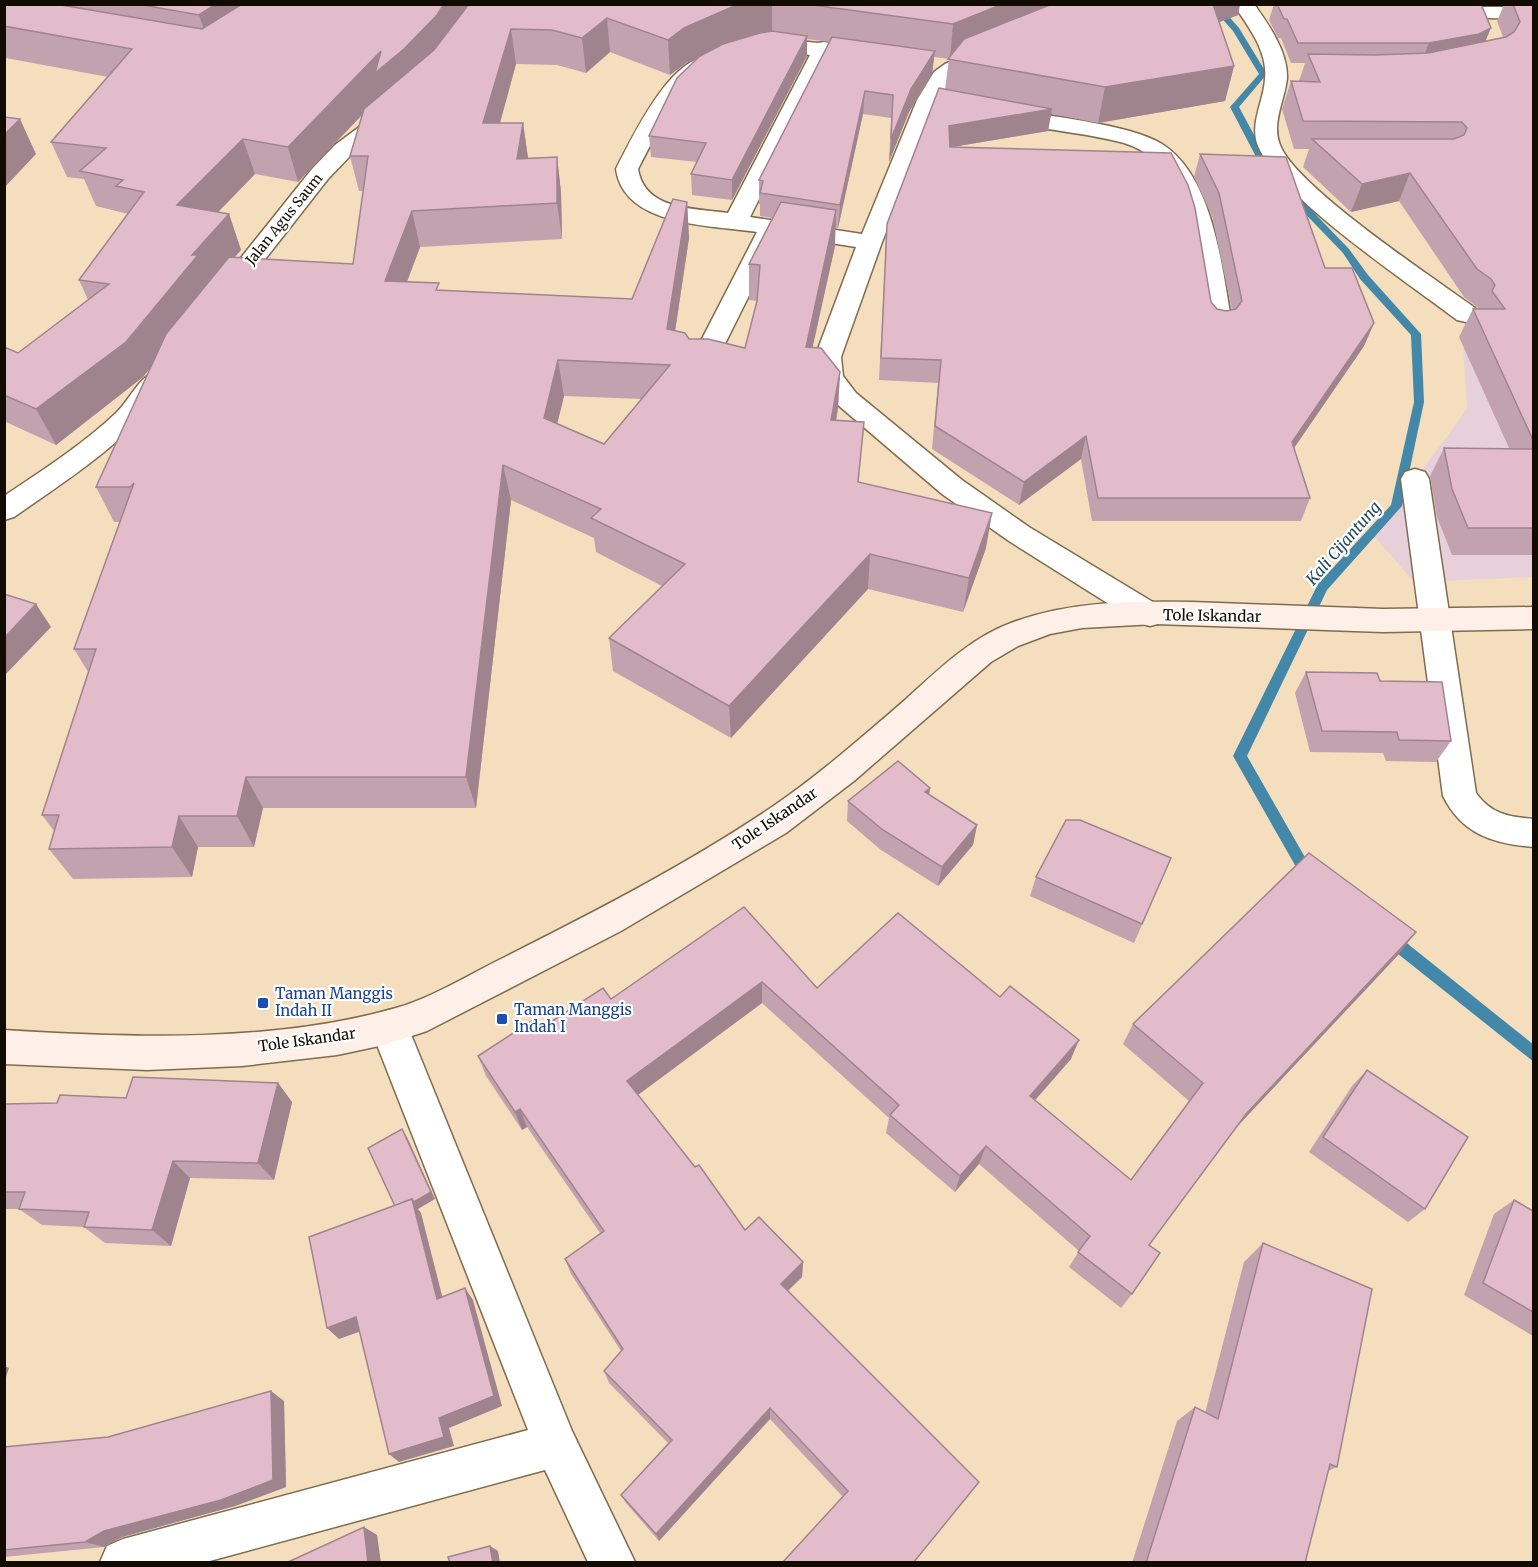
<svg xmlns="http://www.w3.org/2000/svg" width="1538" height="1567" font-family="Merriweather,serif">
<style>
.commercial{fill:#e8d0da}
.lines{fill:none;stroke-linecap:round;stroke-linejoin:round}
.stream{fill:#4388a8;fill-rule:evenodd}
.street-casing{stroke:#7f6c4e;stroke-width:3}
.secondary-casing{stroke:#7f6c4e;stroke-width:3}
.street{fill:#fff;fill-rule:evenodd}
.secondary{fill:#feefe8;fill-rule:evenodd}
.wall{fill:#c3a2af;fill-rule:evenodd}
.shaded-wall{fill:#9f848e}
.building{fill:#e3bccb;stroke:#9f848e;stroke-width:1.5;fill-rule:evenodd}
.transit-dot{fill:#1a4fb4;stroke:#fff;stroke-width:2}
.labels{text-anchor:middle;stroke-width:4.5;stroke-linejoin:round;paint-order:stroke}
.far-street-label{font-size:14px;fill:#120b02;stroke:#fff}
.street-label{font-size:15px;fill:#120b02;stroke:#fff}
.transit-label{font-size:15px;fill:#164399;stroke:#fff;text-anchor:start}
.water-label{font-size:16px;font-style:italic;fill:#204b60;stroke:#fff}
</style>
<rect width="100%" height="100%" fill="#f4debe"/>
<path class="commercial" d="M1462,327l71,1v249l-119,5 -40,-46 93,-127z"/>
<g class="lines">
<g class="stream">
<path d="M1209,4h9l21,24 28,46 -28,33 34,63 -2,2 -8,-2 -33,-63 29,-33 -26,-43z"/>
<path d="M1289,193h6l54,56 19,26 53,59 3,68 -22,104 -75,84 -80,166 63,110 7,8 -2,4 -5,2 -10,-6 -67,-118 85,-172 73,-79 23,-103 -3,-67 -51,-56 -17,-26 -54,-56z"/>
<path d="M1388,931l5,1 141,113v17l-151,-120 -2,-5 2,-5z"/>
</g>
<defs>
<g id="street">
<path d="M1233,4h21c15,21 34,48 33,74 -2,22 -16,45 -7,67 16,42 154,133 195,163l4,6 -4,6 -9,2 -9,-2c-47,-36 -178,-123 -199,-174 -9,-22 6,-45 7,-67 3,-28 -17,-53 -32,-75z"/>
<path d="M1440,7h94v12l-101,-2 -3,-4 3,-4z"/>
<path d="M762,37l56,6 6,-1 47,8 7,2 3,4 -3,4 -7,2 -41,-5 -80,160 112,17 55,-134 17,-28 11,-8 33,-14h14l3,4 -3,4 -42,22 -11,20 -57,142 -41,115 2,19 13,17 106,87 67,47 132,80 4,8 -4,8 -11,3 -11,-3 -130,-82 -67,-47 -104,-89 -17,-21 -4,-6 -2,-21 41,-110 -77,-12 -65,131 -4,6 -9,2 -9,-2 -4,-6 69,-134c-46,-7 -133,-5 -141,-63 15,-29 58,-122 99,-111l3,4 -3,4c-39,25 -56,63 -77,103 7,42 56,39 90,44l82,-158 -55,-8 -3,-4 3,-4z"/>
<path d="M390,108l8,2 3,5 -3,5 -47,35 -23,24 -94,120 -9,3 -9,-3 -3,-5 3,-5 96,-120 23,-24 47,-35z"/>
<path d="M1006,108c39,8 125,16 156,36 52,33 60,125 70,180l-4,6 -9,2 -9,-2 -4,-6c-9,-58 -13,-161 -82,-181 -41,-11 -84,-13 -126,-23l-3,-5 3,-5z"/>
<path d="M157,371l9,3 4,6c-38,60 -99,97 -156,137l-10,3v-24c39,-26 78,-51 112,-83 14,-13 22,-36 41,-42z"/>
<path d="M1415,469l10,3 4,7 47,314c15,21 33,24 58,26v28c-41,-3 -72,-13 -91,-51l-42,-317 4,-7z"/>
<path d="M389,1010l13,5 6,12 164,404 63,131h-47l-43,-92 -339,92h-106l7,-16 16,-7 405,-109 -158,-403 6,-12z"/>
</g>
<path id="secondary" d="M1192,602l191,7 151,-2v22l-151,3 -228,-8 -73,4 -32,6 -32,12 -27,16 -137,119 -68,52 -165,98 -194,100 -43,14 -47,10 -95,11 -95,4 -143,-6v-34c127,8 269,13 392,-22 38,-11 72,-33 107,-50 91,-46 185,-94 269,-151 47,-32 90,-70 133,-107 32,-29 65,-62 106,-77 57,-22 120,-22 181,-21z"/>
</defs>
<use href="#street" class="street-casing"/>
<use href="#secondary" class="secondary-casing"/>
<use href="#street" class="street"/>
<use href="#secondary" class="secondary"/>
</g>
<g class="wall">
<path d="M4,4h1236l-2,11 -19,7 15,44 -9,35 -127,22 -47,-9 -3,17 -95,16 258,155 6,7 9,2 6,-1 -20,-94 -18,-39 6,-23 125,114 49,55 -10,23 -70,102 16,50 -9,23h-209l-11,-62 -62,46 -87,-56 6,-66 -59,-3 8,-156 58,-135 4,-30 -15,-2 -2,17 -23,38 -20,50 2,-44 -28,-4 -25,114h-3v18l-23,101 28,25 -2,36 -2,13 23,61 127,66 -23,64 -95,-23 -137,149 -118,-67 -4,-33 53,-52 -66,-34 -2,-14 -83,-38 -35,308h-213l-9,39h-56l-6,30 -119,2 -24,-30 5,-18 -12,-16 46,-143 -14,-23 46,-127h-6l-18,-35 55,-120 -8,10 -87,68 -52,-24v-74l14,6 70,-53 -9,-20 49,-66 -32,-8 -12,-27 -17,-2 -16,-35 57,-65 -102,-19 -2,2zM807,39l22,3 -70,138v24h1v12l12,2 -23,46v36l8,1 -12,47 -56,-9 -14,-8 14,-93 -2,-36 -55,97 -192,-8 -33,-9 13,-35 142,-8 -1,-47 -4,-35 -29,1 -5,-35h-23l16,-59 41,1 29,8 24,-21 60,23 16,-12 14,-6 -51,79 2,21 46,5 -6,12 1,21 40,5 75,-144zM362,115l-12,41 9,35h4l-10,73 -119,-7 7,-7 -12,-36 -11,-2 37,-38 43,8zM564,396l78,3 -38,45 -47,-20z"/>
<path d="M1274,4h259v551h-81l-15,-38 -7,-41 14,-28h65l-50,-111 14,-28h6l-2,-2 -13,-10 -65,-96 -48,11 -48,-45 6,-18h-15l-12,-40 9,-28h8l6,-18h-14l-10,-25h-3l-9,-18zM1481,5h23l-7,16 6,16 -17,4z"/>
<path d="M1306,672l74,9 71,60 -15,21 -50,-1 -3,-8 -73,-1 -15,-59z"/>
<path d="M930,788l-1,7 48,30 -4,20 -35,41 -57,-36 -34,-29 1,-20z"/>
<path d="M1171,858l-37,85 -104,-47 6,-19z"/>
<path d="M744,907l73,81 254,71 -36,41 96,80 58,-79 -66,-57 10,-20 266,-70 -165,176 -85,115 -17,49 -11,14 -52,-41 10,-16 -100,-87 -24,28 -69,-59 3,-15 -127,-115 -124,92 57,72 50,63 58,32 -1,15 -14,14 191,191 -136,15 -73,-78 -111,122 -33,-38 -5,-8 47,-52 -59,-60 -5,-12 17,-20 -50,-77 -6,-15 35,-26 -73,-106 -5,3 -36,-54 -8,-20 133,-57z"/>
<path d="M1367,1070l58,139 -17,13 -99,-70 43,-66z"/>
<path d="M278,1083l14,19 -18,78 -84,-2 -19,68 -66,-3 -21,-16 -42,-2 -23,-16h-15v-105l53,-1 69,-5z"/>
<path d="M1514,1200l19,11v125l-69,-41 30,-81z"/>
<path d="M1263,1243l74,224 -9,4 -23,92h-173l45,-142 18,-14 10,6 39,-151z"/>
<path d="M284,1401l2,86 -51,19 -113,31 -18,10 -100,10v-110l104,-10z"/>
</g>
<g class="shaded-wall">
<path d="M216,4h64l-69,46 -12,-35z"/>
<path d="M444,4h32l-33,46 -63,46 -82,86 -10,-35 93,-96z"/>
<path d="M749,4h23v31l-39,7 -47,21 -16,12 -2,-35 16,-12 48,-21z"/>
<path d="M1003,4h81l-134,55 3,-35z"/>
<path d="M1207,4h33l-2,11 -37,14z"/>
<path d="M607,18l3,34 -24,21 -4,-35z"/>
<path d="M1491,28l-8,19 -62,15 8,-19z"/>
<path d="M511,29l5,35 -26,95 -7,-36z"/>
<path d="M807,36v20l-75,144v-20z"/>
<path d="M935,51l-3,23 -23,38 -20,50 2,-23 20,-50z"/>
<path d="M1234,66l-9,35 -127,22 7,-36z"/>
<path d="M865,91l-2,23 -25,114 2,-23z"/>
<path d="M1052,109l-4,22 -102,17 3,-22z"/>
<path d="M20,119l16,35 -32,34v-53z"/>
<path d="M523,123l5,35 -11,1z"/>
<path d="M243,139l12,35 -65,67 -13,-36z"/>
<path d="M557,157l4,35 1,47 -5,-36z"/>
<path d="M1410,173l-11,28 -48,11 11,-28z"/>
<path d="M687,202l2,36 -19,127 -3,-36z"/>
<path d="M836,210l-1,36 -30,136 1,-35z"/>
<path d="M412,211l8,36 -26,69 -9,-35z"/>
<path d="M229,214l12,36 -31,36 2,5 -69,86 -87,68 -20,-36 156,-154z"/>
<path d="M1374,323l-10,23 -81,118 9,-22z"/>
<path d="M558,360l6,36 -14,57 -6,-35z"/>
<path d="M840,372l-2,36 -8,48 1,-36z"/>
<path d="M1086,436l-5,23 -62,46 5,-23z"/>
<path d="M503,465l8,35 -35,308 -10,-31z"/>
<path d="M992,513l-6,35 -23,64 6,-34z"/>
<path d="M870,554l-2,35 -137,149 -2,-32z"/>
<path d="M36,604l15,23 -45,47 -2,-1v-35z"/>
<path d="M246,777l17,31 -9,39 -17,-31z"/>
<path d="M930,788l-3,20 -2,-16z"/>
<path d="M179,816l19,31 -6,30 -20,-30z"/>
<path d="M977,825l-4,20 -35,41 4,-19z"/>
<path d="M1416,932l-17,22 -167,178 14,-18z"/>
<path d="M762,982v21l-131,97 -4,-19z"/>
<path d="M1079,1040l-8,19 -48,55 7,-18z"/>
<path d="M278,1083l14,19 -18,78 -16,-17z"/>
<path d="M520,1109l7,18 -5,3 -7,-18z"/>
<path d="M402,1129l5,8 28,62 -17,10 3,4 25,98 -9,-12 -35,-81z"/>
<path d="M986,1146l-7,18 -24,28 5,-16z"/>
<path d="M173,1161l17,17 -19,68 -19,-16z"/>
<path d="M803,1262l-1,15 -22,21 1,-14z"/>
<path d="M465,1288l8,12 29,106 -53,22 5,18 -55,16 -10,-8 50,-36z"/>
<path d="M356,1317l11,12 -28,10 -12,-11z"/>
<path d="M4,1366l5,2 -5,15z"/>
<path d="M271,1391l13,10 2,86 -51,19 -113,31 -18,10 -19,-5z"/>
<path d="M770,1408v11l-111,122 -3,-7z"/>
<path d="M364,1527l13,8 4,28h-13z"/>
<path d="M490,1546l8,5 2,12h-7z"/>
</g>
<g class="building">
<path d="M4,4h51l147,25 40,-25h202l-7,11 -33,34 -29,24 6,-22 -93,96 -45,-8 -66,66 52,9 -37,41h6l-72,87 -90,67 -32,-14v-48l14,6 91,-69 -30,-4 65,-88 -28,-6 7,-6 -43,-9 26,-23 -55,-6 81,-93 -128,-23z"/>
<path d="M137,4h79l-17,11z"/>
<path d="M469,4h280l-17,3 -48,21 -16,12 -61,-22 -25,20 -30,-8 -41,-1 -28,94h40l-6,36 40,-2v46l-145,8 -27,70 54,2 -3,7 196,9 41,-100 14,3 -20,127 18,4 4,6h19l37,9 12,-47 3,-36 -11,-1 32,-62 55,8 -30,137 15,1 19,24 -9,48 33,2 -6,60 134,31 -23,65 -99,-24 -141,152 -120,-68 76,-74 -94,-46 10,-9 -98,-44 -37,312h-220l-9,39h-58l-7,31 -123,2 10,-34h-17l54,-166h-22l60,-166 -4,4h-34l70,-153 63,-77 124,7 15,-108h-18l14,-47 70,-59zM558,360l112,5 -66,79 -60,-26z"/>
<path d="M805,4h198l-50,20z"/>
<path d="M1052,4h161l21,62 -129,21 -157,-28 16,-20z"/>
<path d="M1277,4h204l10,24 -12,6 -50,9h-131l-11,-24h-3z"/>
<path d="M1513,4h20v436l-60,-131h32l-13,-18 3,-6 -4,-6 -14,-10 -67,-96 -48,11 -50,-45h142l10,-4 3,-7 -5,-6 -159,-1 -12,-40 29,1 -12,-28 67,1 53,-2 78,-16 8,-5 6,-10z"/>
<path d="M772,31l35,5 -75,144 -41,-6 15,-31 -57,-7 28,-58 23,-22 23,-12 37,-11z"/>
<path d="M832,37l103,14 -24,38 -20,50 2,-44 -28,-4 -25,114 -80,-12 3,-12 -4,-1z"/>
<path d="M939,88l113,21 -103,17 1,21 221,6 17,32 7,23 16,94 6,7 9,2 10,-2 6,-8 -23,-108 -19,-39 86,3 39,111h27l22,55 -82,119 18,56h-212l-12,-62 -62,46 -89,-56 6,-66 -60,-2 6,-134z"/>
<path d="M4,117l16,2 -16,16z"/>
<path d="M1444,448l89,1v79h-65l-16,-39z"/>
<path d="M4,594l32,10 -32,34z"/>
<path d="M1306,672l71,1 3,8 62,1 9,59 -52,-1 -2,-8 -75,-1z"/>
<path d="M898,761l32,27 -5,4 52,33 -35,42 -59,-37 -35,-29z"/>
<path d="M1066,820h14l91,38 -29,66 -106,-47z"/>
<path d="M1309,853l107,79 -170,182 -97,131 11,8 -28,41 -54,-42 12,-16 -104,-90 -26,30 -70,-61 9,-10 -137,-123 -135,99 68,86 4,-2 46,65 14,-13 44,45 -22,22 198,198 -66,81h-131l66,-72 -78,-83 -114,126 -35,-39 51,-55 -68,-69 19,-22 -58,-90 39,-28 -84,-122 -5,3 -37,-56 55,-36 7,9 63,-41 8,11 133,-92 73,81 81,-75 102,84 10,-11 69,54 -49,56 101,84 72,-97 -70,-59z"/>
<path d="M1367,1070l101,67 -43,72 -102,-72z"/>
<path d="M133,1077l145,6 -20,80 -85,-2 -21,69 -68,-3 5,-15 -70,-3 6,-17h-21v-88l53,-1 3,-8 66,3z"/>
<path d="M402,1129l29,63 -17,10 -2,-3 -17,7 -27,-58z"/>
<path d="M412,1199l25,100 28,-11 29,108 -55,22 5,19 -55,17 -33,-137 -29,11 -18,-91z"/>
<path d="M1514,1200l19,11v101l-50,-29z"/>
<path d="M1263,1243l109,46 -35,178 -7,-3 -25,99h-159l49,-156 23,12z"/>
<path d="M271,1391l2,89 -52,20 -117,31 -19,11 -81,8v-103l104,-10z"/>
<path d="M364,1527l4,36h-82z"/>
<path d="M490,1546l3,17h-43l-2,-6z"/>
</g>
<g class="transit-dot">
<rect x="257" y="997" width="12" height="12" rx="3"/>
<rect x="496" y="1013" width="12" height="12" rx="3"/>
</g>
<g class="labels">
<g class="far-street-label">
<text transform="translate(284 219) rotate(-51)" y="5">Jalan Agus Saum</text>
</g>
<g class="street-label">
<text transform="translate(1212 616) rotate(1)" y="5">Tole Iskandar</text>
<text transform="translate(775 819) rotate(-34)" y="5">Tole Iskandar</text>
<text transform="translate(307 1040) rotate(-8)" y="5">Tole Iskandar</text>
</g>
<g class="transit-label">
<text x="275" y="999">Taman Manggis<tspan x="275" dy="17">Indah II</tspan></text>
<text x="514" y="1015">Taman Manggis<tspan x="514" dy="17">Indah I</tspan></text>
</g>
<g class="water-label">
<text transform="translate(1343 543) rotate(-49)" y="6">Kali Cijantung</text>
</g>
</g>
<rect width="1538" height="1567" fill="none" stroke="#120b02" stroke-width="12"/>
</svg>
